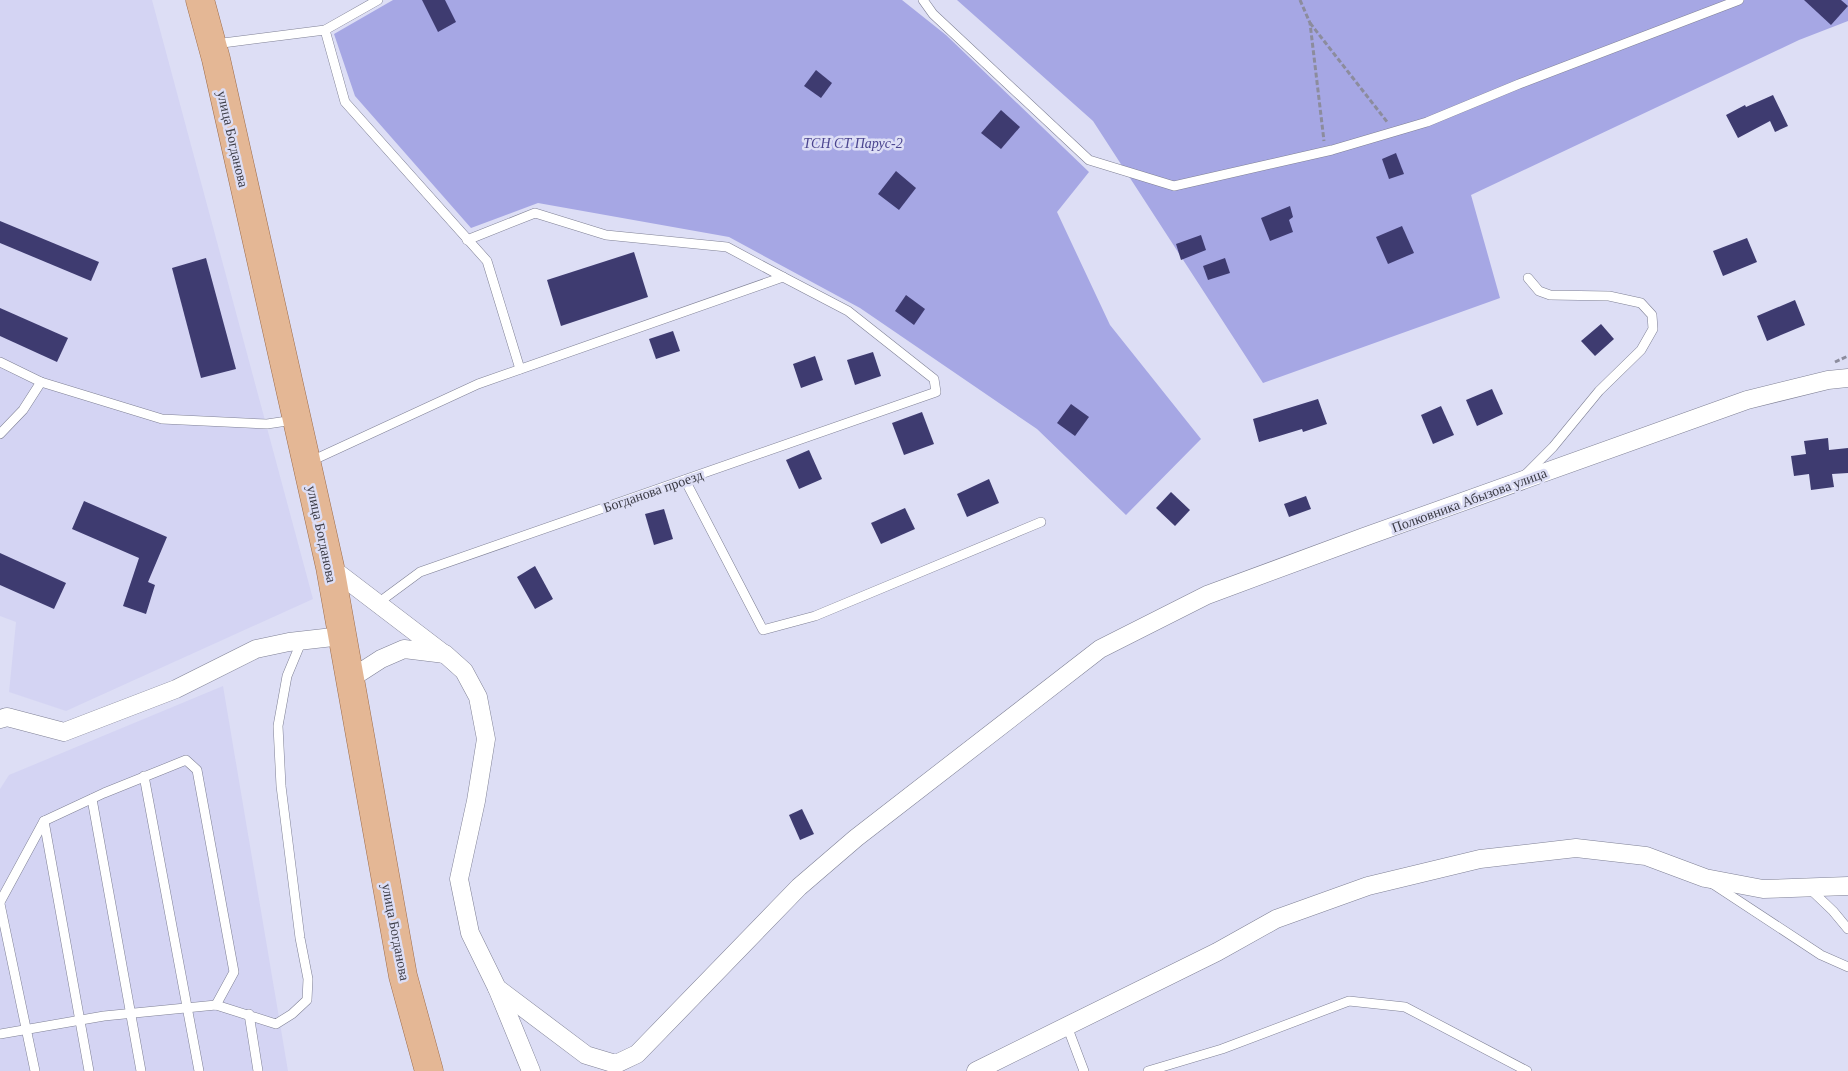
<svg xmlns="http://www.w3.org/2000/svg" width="1848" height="1071" font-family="'Times New Roman',serif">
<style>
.built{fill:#d4d4f3}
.green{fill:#a6a7e4}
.building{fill:#3e3b70}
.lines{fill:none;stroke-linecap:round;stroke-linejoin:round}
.service-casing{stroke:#7f8095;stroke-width:10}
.minor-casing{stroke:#7f8095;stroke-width:19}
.primary-casing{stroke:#9d6c4b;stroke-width:29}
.path{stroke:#8c8c9d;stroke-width:3;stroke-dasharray:5 2.5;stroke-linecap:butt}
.service{stroke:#fff;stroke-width:9}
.minor{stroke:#fff;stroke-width:18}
.primary{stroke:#e4b795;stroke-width:28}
.labels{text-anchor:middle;stroke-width:5;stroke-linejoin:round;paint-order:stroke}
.street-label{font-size:14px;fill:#3b3b45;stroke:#dddef5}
.park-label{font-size:14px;font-style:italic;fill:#4a448e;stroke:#dddef5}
</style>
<rect width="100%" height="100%" fill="#dddef5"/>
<g class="built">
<path d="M0,0h152l161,599 -247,112 -57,-19 7,-70 -16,-6z"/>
<path d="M223,686l65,385h-288v-282l9,-14z"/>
</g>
<g class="green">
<path d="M393,0h509l44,35 143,137 -32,40 53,113 91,114 -75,76 -89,-86 -177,-121 -131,-71 -191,-34 -67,25 -116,-132 -21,-62z"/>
<path d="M957,0h891v21l-49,19 -328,155 29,103 -237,85 -170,-262z"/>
</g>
<g class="building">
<path d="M422,0h23l11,22 -18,10z"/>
<path d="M1804,0h37l7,6 -17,19z"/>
<path d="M816,70l16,13 -11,15 -17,-12z"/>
<path d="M1773,95l15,31 -13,6 -5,-11 -32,17 -12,-23 19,-10 1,2z"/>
<path d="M1001,110l19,17 -19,22 -20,-16z"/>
<path d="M1396,153l8,21 -15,5 -7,-20z"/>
<path d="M896,171l20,17 -17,22 -21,-16z"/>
<path d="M1290,206l3,11 -4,3 4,12 -23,9 -9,-23z"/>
<path d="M0,221l99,41 -8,19 -91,-38z"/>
<path d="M1402,226l12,27 -26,11 -12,-27z"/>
<path d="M1201,235l5,15 -25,10 -5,-16z"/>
<path d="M1747,238l10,24 -34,14 -10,-25z"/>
<path d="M634,252l14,45 -87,29 -14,-46z"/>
<path d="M206,258l30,111 -35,9 -29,-110z"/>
<path d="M1225,258l5,15 -22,7 -5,-14z"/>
<path d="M906,295l19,14 -11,16 -19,-14z"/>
<path d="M1795,300l10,25 -38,16 -10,-25z"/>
<path d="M0,308l68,30 -11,24 -57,-26z"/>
<path d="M1601,324l13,15 -19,17 -14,-15z"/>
<path d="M673,331l7,20 -24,8 -7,-20z"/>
<path d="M873,352l8,24 -26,9 -8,-25z"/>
<path d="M815,356l8,24 -22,8 -8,-24z"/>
<path d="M1492,389l11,25 -26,12 -11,-26z"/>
<path d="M1318,399l9,25 -24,8 -1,-3 -43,13 -6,-23z"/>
<path d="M1071,404l18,13 -14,19 -18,-13z"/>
<path d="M1441,406l13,29 -21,9 -12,-29z"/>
<path d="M922,412l12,32 -30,11 -12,-32z"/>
<path d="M1828,438l1,12 19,-2v25l-16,1 2,13 -23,3 -2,-16 -15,2 -3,-20 15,-2 -2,-13z"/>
<path d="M809,450l13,29 -23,10 -13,-29z"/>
<path d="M989,479l10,24 -32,14 -10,-23z"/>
<path d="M1171,492l19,18 -15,16 -19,-18z"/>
<path d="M1306,496l5,13 -22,8 -5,-13z"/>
<path d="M84,501l83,36 -19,45 7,3 -9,29 -23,-8 16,-48 -67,-29z"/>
<path d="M905,508l10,21 -34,15 -10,-21z"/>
<path d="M664,509l9,30 -19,6 -9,-31z"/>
<path d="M0,553l66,30 -12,26 -54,-24z"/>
<path d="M535,566l18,33 -18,10 -18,-32z"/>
<path d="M802,809l12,25 -14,6 -11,-25z"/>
</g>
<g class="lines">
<defs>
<g id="service">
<path d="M923,0l10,14 156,146 85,26 158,-36 95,-28 92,-38 220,-84"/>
<path d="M325,30l20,72 142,159 33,108"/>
<path d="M215,44l110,-14 53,-30"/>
<path d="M467,240l68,-27 71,22 121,12 56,30"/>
<path d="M0,362l41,20 121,37 105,5 27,-4"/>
<path d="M0,434l23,-24 18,-28"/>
<path d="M309,462l169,-78 305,-107 65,34 86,68 2,13 -516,180 -42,31"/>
<path d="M1525,475l28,-28 46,-56 42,-41 12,-21 -1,-14 -11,-12 -32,-7 -59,-1 -11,-4 -11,-13"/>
<path d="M685,480l78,150 52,-14 226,-94"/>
<path d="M144,776l55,295"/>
<path d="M92,799l49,272"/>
<path d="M44,821l45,250"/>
<path d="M1713,884l108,71 27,12"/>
<path d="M1810,889l23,22 15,18"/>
<path d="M0,902l44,-81 60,-28 82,-33 11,10 37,202 -18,33"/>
<path d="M0,904l35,167"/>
<path d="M249,1014l9,57"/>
<path d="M1067,1026l17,45"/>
<path d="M0,1034l104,-18 112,-11 60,19 16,-10 15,-14 1,-21 -8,-41 -19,-152 -3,-60 9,-50 15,-36"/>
<path d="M1148,1071l74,-22 127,-48 56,6 122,64"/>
</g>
<g id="minor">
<path d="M330,567l114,87"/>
<path d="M350,679l31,-20 23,-10 41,5 19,17 14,26 8,42 -10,62 -17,78 11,54 27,55 89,67 30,9 21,-10 162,-167 57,-49 244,-189 107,-54 157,-58 383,-137 81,-20 20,-2"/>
<path d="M0,719l7,-2 57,15 112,-43 80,-40 33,-7 53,-6"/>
<path d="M497,988l34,83"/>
<path d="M976,1071l241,-119 59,-33 92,-33 112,-27 96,-11 70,8 59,22 58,11 85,-3"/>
</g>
<path id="primary" d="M200,0l16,59 114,508 73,409 26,95"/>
</defs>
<use href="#service" class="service-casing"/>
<use href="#minor" class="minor-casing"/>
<use href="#primary" class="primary-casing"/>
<g class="path">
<path d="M1300,0l10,23 14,118"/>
<path d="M1310,23l78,100"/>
<path d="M1835,362l13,-6"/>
</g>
<use href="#service" class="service"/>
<use href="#minor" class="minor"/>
<use href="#primary" class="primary"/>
</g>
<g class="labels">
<g class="street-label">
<text transform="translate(233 139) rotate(77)" y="5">улица Богданова</text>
<text transform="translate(653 491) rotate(-19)" y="5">Богданова проезд</text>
<text transform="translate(1469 500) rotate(-20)" y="5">Полковника Абызова улица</text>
<text transform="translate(322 534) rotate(78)" y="5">улица Богданова</text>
<text transform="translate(396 932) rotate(79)" y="5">улица Богданова</text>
</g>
<g class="park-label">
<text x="853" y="148">ТСН СТ Парус-2</text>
</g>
</g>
</svg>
